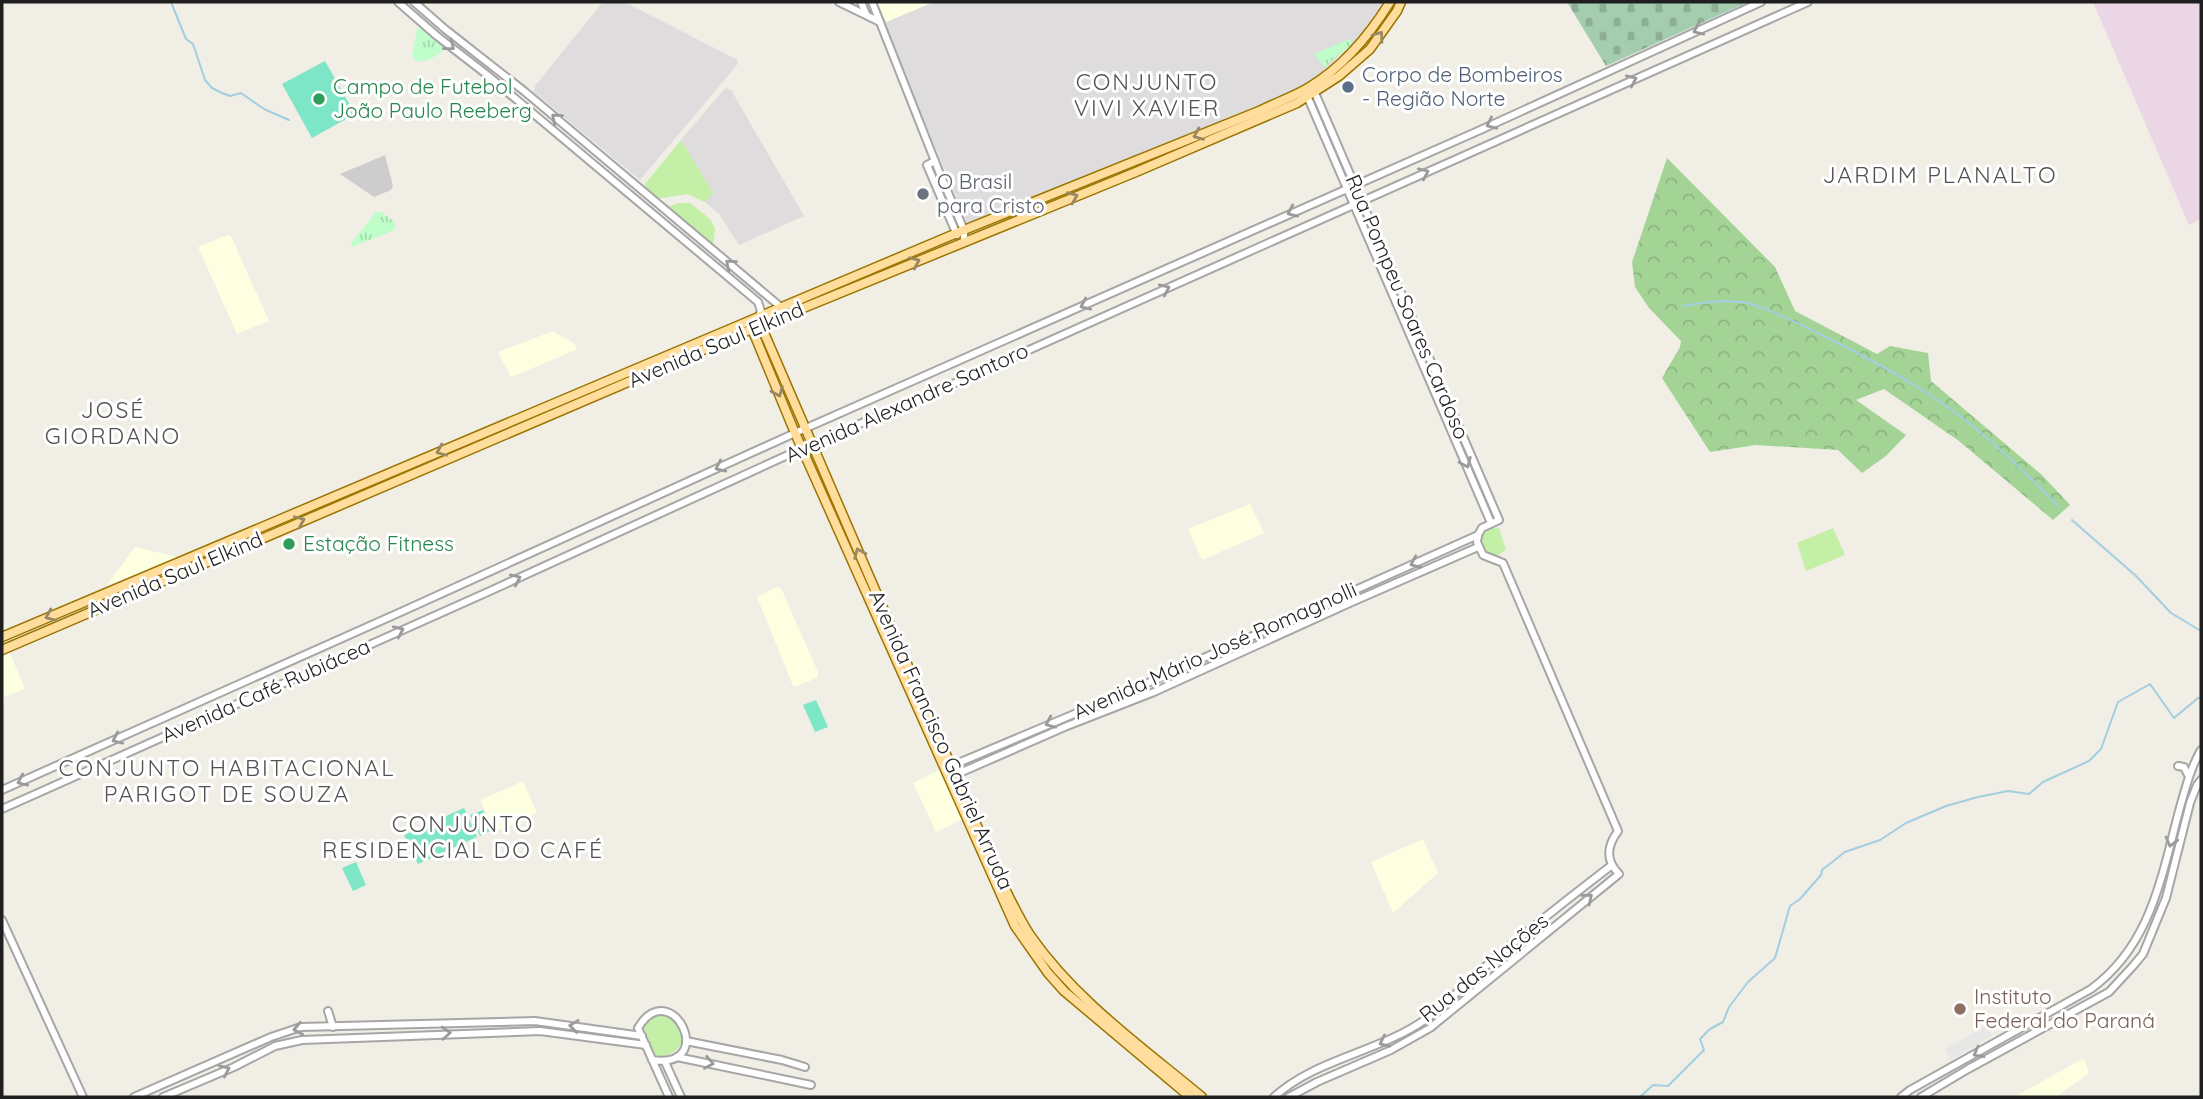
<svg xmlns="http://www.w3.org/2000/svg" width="2203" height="1099" font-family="Quicksand,sans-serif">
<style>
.residential{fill:#dedcdc}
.industrial{fill:#ebd6e5}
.education{fill:#fcffe0}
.religious{fill:#cdcdcd}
.grass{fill:#c4efa7}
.forest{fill:url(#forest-crowns)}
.cemetery{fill:url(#cemetery-stones)}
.park{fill:url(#park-tufts)}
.pitch{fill:#7ce6c7}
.parking{fill:#e7e7e7}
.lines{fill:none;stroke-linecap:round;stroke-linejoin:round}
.stream{stroke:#a2cee2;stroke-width:2}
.minor-casing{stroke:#a6a6a6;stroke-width:10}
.major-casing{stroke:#9b7500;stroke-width:11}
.minor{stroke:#fff;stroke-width:6}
.major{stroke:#ffdd9c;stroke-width:8}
.oneway{stroke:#9a9a9a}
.oneway2{stroke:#9a8864}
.service-dot{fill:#5c6f8a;stroke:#fff;stroke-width:2.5}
.leisure-dot{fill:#2e9e5b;stroke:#fff;stroke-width:2.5}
.worship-dot{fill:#6b7280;stroke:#fff;stroke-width:2.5}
.education-dot{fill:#8d6e63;stroke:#fff;stroke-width:2.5}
.labels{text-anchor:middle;stroke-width:6;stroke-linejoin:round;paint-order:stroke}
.service-label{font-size:21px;fill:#4e5e75;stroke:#fff;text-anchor:start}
.leisure-label{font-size:21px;fill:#27864d;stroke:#fff;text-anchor:start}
.worship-label{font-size:21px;fill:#5b616d;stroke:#fff;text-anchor:start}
.street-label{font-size:21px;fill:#1f1f1f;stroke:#fff}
.education-label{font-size:21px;fill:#785e54;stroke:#fff;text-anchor:start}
.neighbourhood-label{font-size:23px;letter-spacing:2px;fill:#525252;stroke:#fff}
</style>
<defs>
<pattern id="forest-crowns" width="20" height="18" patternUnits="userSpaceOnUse" patternTransform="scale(1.75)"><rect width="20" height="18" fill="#a3d496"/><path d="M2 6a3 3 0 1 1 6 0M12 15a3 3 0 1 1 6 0" fill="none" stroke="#8cb681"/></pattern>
<pattern id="cemetery-stones" width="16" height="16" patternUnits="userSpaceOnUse" patternTransform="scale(1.75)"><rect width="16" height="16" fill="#a4ccae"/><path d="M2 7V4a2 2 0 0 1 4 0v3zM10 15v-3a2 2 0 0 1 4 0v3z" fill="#8daf95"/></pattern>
<pattern id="park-tufts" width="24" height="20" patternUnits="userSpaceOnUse" patternTransform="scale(1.75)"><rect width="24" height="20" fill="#bffeca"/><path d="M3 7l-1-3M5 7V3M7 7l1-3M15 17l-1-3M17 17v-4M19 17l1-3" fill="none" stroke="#a4d9ad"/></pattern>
</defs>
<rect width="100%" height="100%" fill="#f1eee5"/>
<g class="residential">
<path d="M603,2h21l112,57 2,2 -1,4 -97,115 -106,-88 1,-6z"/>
<path d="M874,2h509l-21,33 -57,52 -337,138z"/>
<path d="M725,88l6,2 73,126 -65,29 -20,-31 -14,-12 7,-9 -31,-53z"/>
</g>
<path class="industrial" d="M2093,2h108v217l-12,6z"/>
<g class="education">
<path d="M877,2h57l-48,20z"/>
<path d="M227,235l4,1 38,85 -32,13 -39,-87z"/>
<path d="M553,331l22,13 1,6 -65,27 -13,-25z"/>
<path d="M1250,504l14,29 -62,27 -14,-31z"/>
<path d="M135,547l43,10 -72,29z"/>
<path d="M777,587l4,1 37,84 -1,6 -20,8h-4l-36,-89z"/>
<path d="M10,653l15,36 -23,9v-41z"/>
<path d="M939,770l24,49 -27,13 -23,-49z"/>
<path d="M523,781l14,32 -42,19 -15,-32z"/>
<path d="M1423,839l15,34 -45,40 -22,-51z"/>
<path d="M2084,1058l5,15 -33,24h-42z"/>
</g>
<path class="religious" d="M385,155l8,31 -2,4 -17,7 -34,-23z"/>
<g class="grass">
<path d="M681,140l32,53 -8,9 -18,-8 -31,5 -12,-11 1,-4z"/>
<path d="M679,203h11l20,16 5,10 -2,16 -46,-38z"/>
<path d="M1493,528h6l7,22 -9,6c-17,-3 -22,-22 -4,-28z"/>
<path d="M1833,528l12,27 -39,16 -9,-28z"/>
<path d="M660,1015c31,4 32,40 -4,42l-13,-31 4,-5z"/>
</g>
<path class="forest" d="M1667,158l108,109 20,44 82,43 13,-8 38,7 3,28 111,94 28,30 -17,15 -94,-79 -75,-52 -28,11 50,35 -20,21 -24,17 -24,-23 -82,-5 -46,7 -48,-74 18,-31 1,-6 -32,-33 -14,-21 -3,-25z"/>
<path class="cemetery" d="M1567,2h181l-142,64z"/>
<g class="park">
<path d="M421,26h3l22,19v2c-6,8 -20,16 -30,14l-4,-6 5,-26z"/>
<path d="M1350,39l2,5 -28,23 -10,-13z"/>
<path d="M376,212h5l14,10v8l-43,17 -1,-4z"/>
</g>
<g class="pitch">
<path d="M325,61l30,53 -43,24 -30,-54z"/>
<path d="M816,700l12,27 -13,5 -12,-27z"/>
<path d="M464,808l13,29 -59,27 -14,-29z"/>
<path d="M483,810l9,20 -12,6 -10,-21z"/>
<path d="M356,862l10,23 -13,6 -11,-23z"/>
</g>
<path class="parking" d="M1986,1026l6,9 -41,25 -6,-11z"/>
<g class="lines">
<g class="stream">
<path d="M171,2l15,37 7,5 12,36 7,8 10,5 8,3 11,-3 23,16 25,11"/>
<path d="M1682,306c22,-3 47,-8 69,-2 27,8 54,23 78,35 31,15 61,31 90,49 51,31 98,75 139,118"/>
<path d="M2072,520l64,56 35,37 30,18"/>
<path d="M1640,1097l13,-12 15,1 36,-36 -4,-11 10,-10 13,-7 6,-15 19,-25 27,-24 15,-52 10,-7 21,-24 1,-5 23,-18 35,-12 26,-17 40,-17 32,-9 30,-6 21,3 14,-12 46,-21 12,-12 17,-47 32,-18 24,34 24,-20h3"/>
</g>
<defs>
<g id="minor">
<path d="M398,2l39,34 49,38 272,228 3,9 -3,7"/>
<path d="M414,2l31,27 79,62 258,217"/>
<path d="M839,2l41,20"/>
<path d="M861,2l5,12"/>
<path d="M872,2l68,172 24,56v11"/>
<path d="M1308,98l183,425"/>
<path d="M935,161l-8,4 30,70"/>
<path d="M951,766l199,-84 328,-147"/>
<path d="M2178,766l6,1 4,8"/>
<path d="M955,775l112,-49 87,-34 198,-90 126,-55"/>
<path d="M2,790l401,-179 392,-178 683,-302 283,-129"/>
<path d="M2,809l488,-218 322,-147 116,-49 880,-393"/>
<path d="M2,920l81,177"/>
<path d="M328,1011l5,16"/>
<path d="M686,1041l96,19 23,7"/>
<path d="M677,1057l134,28"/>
<path d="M652,1060c68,10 19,-87 -14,-32l31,69"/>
<path d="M665,1062l16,35"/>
<path d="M134,1097l137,-60 30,-10 234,-6 107,15"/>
<path d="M163,1097l71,-30 41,-21 27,-6 238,-9 106,14"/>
<path d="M1274,1097c41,-38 106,-45 152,-78 21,-15 40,-36 60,-53 41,-35 83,-68 126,-101"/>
<path d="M1289,1097l28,-15 74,-32 39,-22 189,-154c-14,-14 -12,-28 -1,-43l-106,-247 -9,-21 -20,-8 -6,-13 1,-7 4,-7 17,-8 -184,-427"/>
<path d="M1901,1097l9,-7 181,-101c60,-44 70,-111 88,-178 6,-21 11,-42 22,-61"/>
<path d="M1921,1097l47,-28 141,-77 24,-26 10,-12 23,-56 24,-95 7,-18 4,-5"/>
</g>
<g id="major">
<path d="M759,321l240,556c10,19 19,40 31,58 45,65 112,112 172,162"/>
<path d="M753,327l-1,2 43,104 220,493 33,47 16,18 126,106"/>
<path d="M2,637l962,-407 295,-119c16,-8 34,-14 49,-23 35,-21 61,-52 82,-86"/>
<path d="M2,650l750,-321 384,-157 161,-69 42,-27 31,-27 27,-38 4,-9"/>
</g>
</defs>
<use href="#minor" class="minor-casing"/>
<use href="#major" class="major-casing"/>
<use href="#minor" class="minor"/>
<use href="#major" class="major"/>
</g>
<defs><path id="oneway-chevron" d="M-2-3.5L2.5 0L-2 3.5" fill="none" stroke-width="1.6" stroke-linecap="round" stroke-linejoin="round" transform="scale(1.75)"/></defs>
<g class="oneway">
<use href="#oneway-chevron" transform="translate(1698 30) rotate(156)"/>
<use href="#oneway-chevron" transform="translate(450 46) rotate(38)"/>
<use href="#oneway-chevron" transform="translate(1632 80) rotate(-24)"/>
<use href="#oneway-chevron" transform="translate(556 118) rotate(-140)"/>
<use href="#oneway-chevron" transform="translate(1491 124) rotate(155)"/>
<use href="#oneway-chevron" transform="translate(1424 173) rotate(-24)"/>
<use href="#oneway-chevron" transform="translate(1292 212) rotate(156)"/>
<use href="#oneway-chevron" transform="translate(730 264) rotate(-140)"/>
<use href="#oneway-chevron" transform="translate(1165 289) rotate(-24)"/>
<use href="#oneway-chevron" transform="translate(1085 305) rotate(156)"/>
<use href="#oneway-chevron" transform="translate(1466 463) rotate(67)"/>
<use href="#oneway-chevron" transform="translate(720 467) rotate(155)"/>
<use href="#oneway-chevron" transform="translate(1415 563) rotate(156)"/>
<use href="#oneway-chevron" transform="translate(516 579) rotate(-24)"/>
<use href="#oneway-chevron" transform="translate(399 631) rotate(-24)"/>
<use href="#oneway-chevron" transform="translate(1050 723) rotate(157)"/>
<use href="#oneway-chevron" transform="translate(117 739) rotate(156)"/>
<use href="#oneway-chevron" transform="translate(22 781) rotate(156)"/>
<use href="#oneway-chevron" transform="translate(2171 842) rotate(105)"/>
<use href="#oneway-chevron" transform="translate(1588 898) rotate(-39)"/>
<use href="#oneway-chevron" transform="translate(574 1026) rotate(-173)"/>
<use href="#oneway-chevron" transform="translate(298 1029) rotate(169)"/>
<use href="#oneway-chevron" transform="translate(446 1033) rotate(-3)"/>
<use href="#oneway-chevron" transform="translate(1384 1042) rotate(155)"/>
<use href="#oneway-chevron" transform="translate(1978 1053) rotate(151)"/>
<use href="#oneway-chevron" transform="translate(709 1063) rotate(11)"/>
<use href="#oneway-chevron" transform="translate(225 1070) rotate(-24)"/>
</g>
<g class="oneway2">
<use href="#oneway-chevron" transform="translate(1379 36) rotate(-54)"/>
<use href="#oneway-chevron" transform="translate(1198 135) rotate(158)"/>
<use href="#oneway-chevron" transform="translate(1073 197) rotate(-22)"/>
<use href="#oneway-chevron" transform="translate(915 262) rotate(-24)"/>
<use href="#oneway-chevron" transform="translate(778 392) rotate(67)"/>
<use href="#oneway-chevron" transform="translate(441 451) rotate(157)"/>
<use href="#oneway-chevron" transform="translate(300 521) rotate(-23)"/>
<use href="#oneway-chevron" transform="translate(859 553) rotate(-113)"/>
<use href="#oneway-chevron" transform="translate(50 616) rotate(157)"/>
</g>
<circle class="service-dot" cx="1348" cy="87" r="7"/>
<g class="leisure-dot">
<circle cx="319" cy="99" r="7"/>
<circle cx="289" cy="544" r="7"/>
</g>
<circle class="worship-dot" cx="923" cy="194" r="7"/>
<circle class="education-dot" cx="1960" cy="1009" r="7"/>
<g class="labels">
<g class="service-label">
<text x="1362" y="82">Corpo de Bombeiros<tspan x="1362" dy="24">- Região Norte</tspan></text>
</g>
<g class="leisure-label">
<text x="333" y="94">Campo de Futebol<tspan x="333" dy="24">João Paulo Reeberg</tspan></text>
<text x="303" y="551">Estação Fitness</text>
</g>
<g class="worship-label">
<text x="937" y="189">O Brasil<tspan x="937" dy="24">para Cristo</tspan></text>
</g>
<g class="street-label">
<text transform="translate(1407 307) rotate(67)" y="7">Rua Pompeu Soares Cardoso</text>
<text transform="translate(716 345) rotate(-23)" y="7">Avenida Saul Elkind</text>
<text transform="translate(907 403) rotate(-24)" y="7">Avenida Alexandre Santoro</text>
<text transform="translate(175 575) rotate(-23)" y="7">Avenida Saul Elkind</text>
<text transform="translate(1215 651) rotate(-24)" y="7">Avenida Mário José Romagnolli</text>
<text transform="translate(266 691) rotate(-24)" y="7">Avenida Café Rubiácea</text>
<text transform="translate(941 740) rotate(66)" y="7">Avenida Francisco Gabriel Arruda</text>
<text transform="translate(1484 968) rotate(-39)" y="7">Rua das Nações</text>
</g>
<g class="education-label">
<text x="1974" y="1004">Instituto<tspan x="1974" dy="24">Federal do Paraná</tspan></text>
</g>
<g class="neighbourhood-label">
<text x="1147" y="90">CONJUNTO<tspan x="1147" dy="26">VIVI XAVIER</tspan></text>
<text x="1940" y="183">JARDIM PLANALTO</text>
<text x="113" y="418">JOSÉ<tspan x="113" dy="26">GIORDANO</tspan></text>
<text x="227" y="776">CONJUNTO HABITACIONAL<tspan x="227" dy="26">PARIGOT DE SOUZA</tspan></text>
<text x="463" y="832">CONJUNTO<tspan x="463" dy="26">RESIDENCIAL DO CAFÉ</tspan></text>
</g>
</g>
<rect width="2203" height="1099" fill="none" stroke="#1f1f1f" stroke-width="7"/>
</svg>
